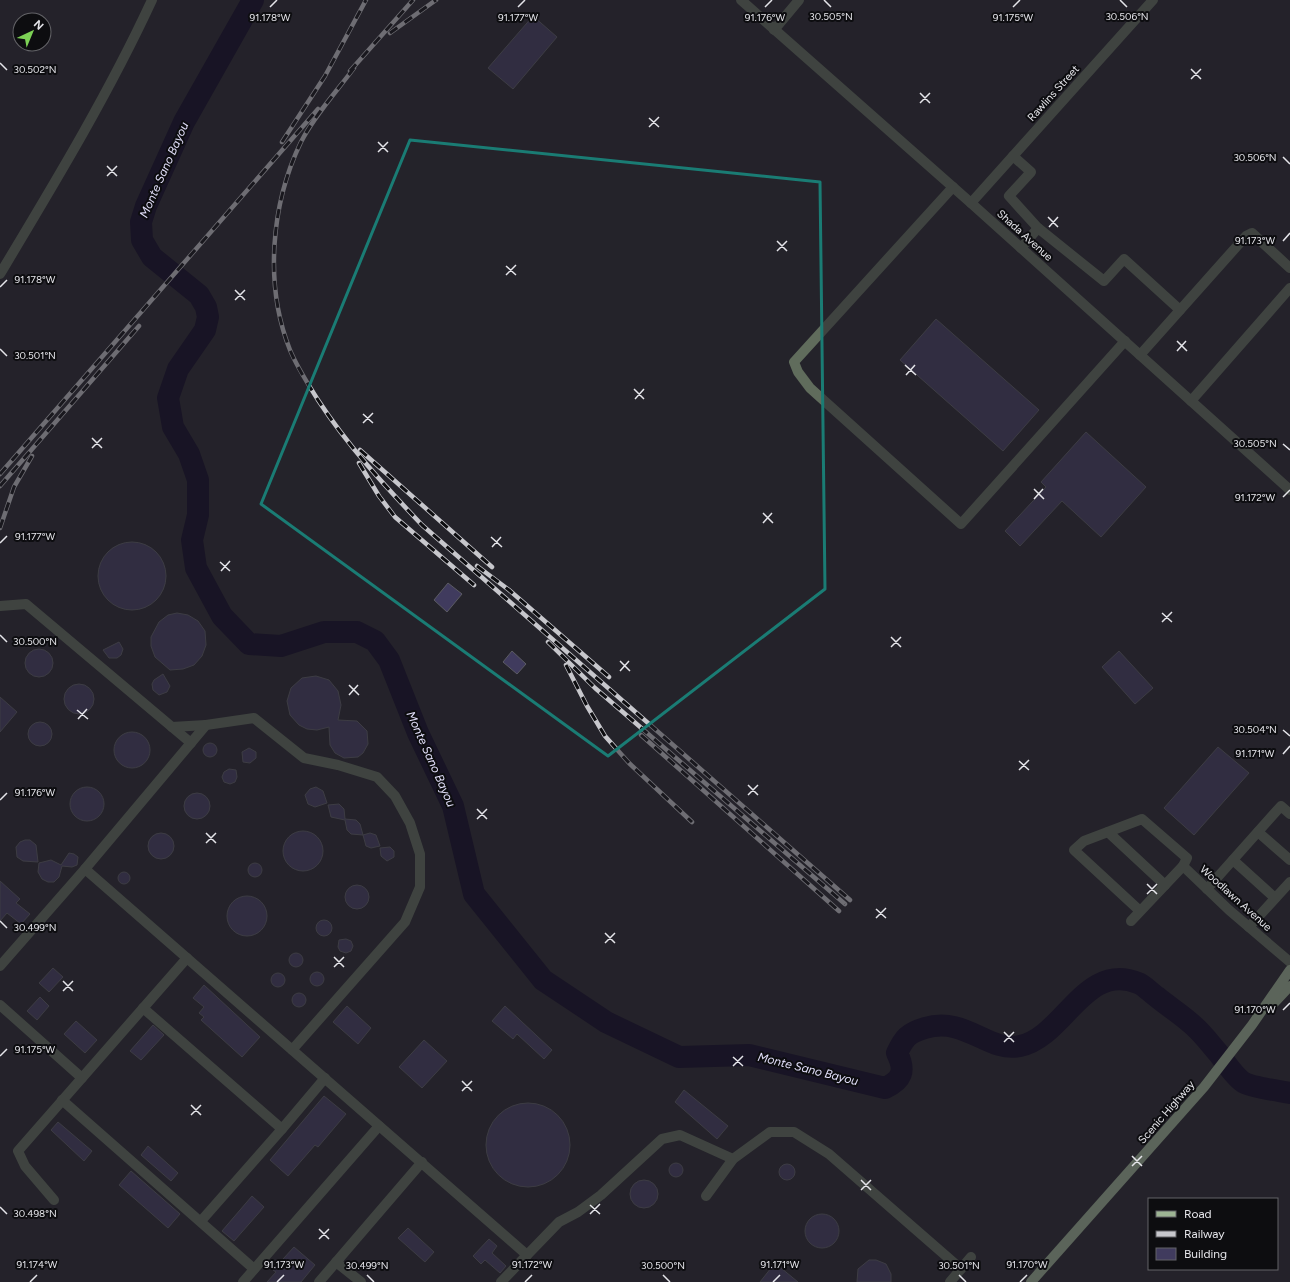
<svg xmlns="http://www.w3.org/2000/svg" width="1290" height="1282" font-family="Figtree,sans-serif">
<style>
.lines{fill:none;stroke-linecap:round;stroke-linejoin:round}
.river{stroke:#0b0320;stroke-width:22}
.building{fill:#403b5e;stroke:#5b5b63}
.minor{stroke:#606c5c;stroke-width:10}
.major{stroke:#9db494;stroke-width:10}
.rail-casing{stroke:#c7c7cc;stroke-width:4.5}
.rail{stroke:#0d0d10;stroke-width:3;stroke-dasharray:9;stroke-linecap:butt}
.marked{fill:none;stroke:#1a7c74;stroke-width:3;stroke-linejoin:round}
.ticks{fill:none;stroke:#e5e5ea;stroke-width:1.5}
.labels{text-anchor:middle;stroke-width:4;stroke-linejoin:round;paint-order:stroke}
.street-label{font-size:11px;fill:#e5e5ea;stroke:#0d0d10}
.water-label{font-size:12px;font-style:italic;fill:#e3e0fb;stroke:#0d0d10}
.ticks-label{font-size:10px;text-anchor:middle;fill:#e5e5ea;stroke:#0d0d10;stroke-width:4;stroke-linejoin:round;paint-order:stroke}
</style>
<rect width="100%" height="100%" fill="#24232a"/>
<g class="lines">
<path class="river" d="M253,0l-69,122 -38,84 -5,16 1,18 10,17 47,38 7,12 2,10 -3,13 -27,39 -10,29 5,29 16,27 9,26v35l-6,25 4,28 26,48 27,28 32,2 43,-14h33l18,9 14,19 29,73 35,73 21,88 69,86 63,42 73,35 70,-2 136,33c17,-8 21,-17 12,-35 7,-15 11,-20 28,-25 41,-12 63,25 95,18 44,-9 65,-85 118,-63 6,2 13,10 19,14 12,10 27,19 38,30 9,8 16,18 24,27 6,8 16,23 24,28 7,5 37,9 47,11"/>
</g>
<g class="building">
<path d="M533,16l24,21 -44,52 -25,-21z"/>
<path d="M936,319l103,91 -36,41 -103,-91z"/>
<path d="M1086,432l60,55 -45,50 -39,-36 -42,45 -15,-15 41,-44 -5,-5z"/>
<circle cx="132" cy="576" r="34"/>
<path d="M448,583l14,11 -15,18 -13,-12z"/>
<path d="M177,613l11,2 10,6 7,10 1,14 -4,11 -8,9 -11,4 -13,1 -15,-13 -4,-11v-9l8,-15 9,-7z"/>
<path d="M119,642l4,7 -2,6 -4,3h-8l-6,-8z"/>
<circle cx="39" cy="663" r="14"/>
<path d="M512,651l14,13 -9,10 -14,-12z"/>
<path d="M1119,651l34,37 -18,16 -33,-37z"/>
<path d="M163,674l7,12 -3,6 -8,3 -6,-5 -1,-6 2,-4z"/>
<path d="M316,676l13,4 9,11 3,14 -3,15 19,1 10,10 1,13 -5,9 -5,4 -14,1 -9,-5 -5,-8 -1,-18 -12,3 -10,-1 -8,-4 -9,-10 -3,-14 4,-13 11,-10z"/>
<circle cx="79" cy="699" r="15"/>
<path d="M0,697l17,15 -17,20z"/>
<circle cx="40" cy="734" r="12"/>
<circle cx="132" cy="750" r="18"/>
<circle cx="210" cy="750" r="7"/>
<path d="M1218,747l31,26 -55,62 -30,-27z"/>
<path d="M249,748l7,4v6l-6,5 -7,-1 -1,-10z"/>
<path d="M229,769l7,1 1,7 -2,5 -5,2 -6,-2 -2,-5 2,-5z"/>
<circle cx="87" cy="804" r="17"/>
<path d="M316,787l7,4 4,12 -12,4 -7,-3 -3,-9 5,-6z"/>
<circle cx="197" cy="806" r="13"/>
<path d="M339,804l5,5 1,10 11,1 4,4 3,11 -12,-1 -4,-4 -2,-10 -14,-3 -3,-12z"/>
<circle cx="303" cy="851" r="20"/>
<path d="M370,833l6,2 4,11 -9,2 -5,-2 -3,-11z"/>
<circle cx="161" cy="846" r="13"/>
<path d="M25,840h5l6,5 2,17 -15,-1 -6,-4 -1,-10 4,-5z"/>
<path d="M390,847l4,4v6l-7,4 -6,-5 -1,-8z"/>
<path d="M69,853l5,1 4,3 -1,8 -5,2 -10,-1 -3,11 -5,5h-6l-6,-3 -4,-7 1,-9 12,-3 10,5z"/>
<circle cx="255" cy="870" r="7"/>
<circle cx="124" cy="878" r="6"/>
<path d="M0,881l20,18 -4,4 14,11 -9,10 -14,-11 -7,8z"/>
<circle cx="357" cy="897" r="12"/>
<circle cx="247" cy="916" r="20"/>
<circle cx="324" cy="928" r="8"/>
<path d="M346,939l5,2 2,5 -2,5 -5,2 -6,-2 -2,-4 1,-7z"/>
<circle cx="296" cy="960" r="7"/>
<path d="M53,968l10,9 -14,15 -10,-9z"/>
<circle cx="317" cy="979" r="7"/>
<circle cx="278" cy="980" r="7"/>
<path d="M204,985l56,52 -18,20 -41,-37 3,-3 -5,-4 5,-6 -11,-9z"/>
<circle cx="299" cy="1000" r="7"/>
<path d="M40,997l9,9 -12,14 -10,-9z"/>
<path d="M347,1006l24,22 -13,16 -25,-22z"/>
<path d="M505,1006l47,44 -8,9 -27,-25 -4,5 -21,-18z"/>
<path d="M76,1021l21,19 -12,13 -21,-19z"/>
<path d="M153,1025l11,10 -23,25 -11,-9z"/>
<path d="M424,1040l23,21 -25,27 -23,-21z"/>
<path d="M684,1090l44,36 -11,13 -42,-37z"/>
<path d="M324,1096l22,18 -28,33 -3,-2 -27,31 -18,-16z"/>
<circle cx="528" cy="1145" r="42"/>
<path d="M58,1122l34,29 -8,10 -33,-31z"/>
<path d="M148,1146l30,27 -7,8 -30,-26z"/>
<circle cx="676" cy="1170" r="7"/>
<circle cx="787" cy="1172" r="8"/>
<path d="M131,1171l49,43 -12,14 -49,-43z"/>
<circle cx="644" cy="1194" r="14"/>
<path d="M252,1196l12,11 -30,34 -12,-10z"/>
<circle cx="822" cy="1231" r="17"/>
<path d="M408,1228l26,24 -9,10 -27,-24z"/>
<path d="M489,1239l8,7 -5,7 14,13 -6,7 -15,-13 -4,4 -8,-8z"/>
<path d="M294,1247l21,18 -14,17h-34l9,-10 -3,-2z"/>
<path d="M869,1260h7l10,4 5,10v8h-34l1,-13z"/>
<path d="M775,1263l23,19h-38z"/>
</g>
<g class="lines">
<g class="minor">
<path d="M741,0l230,203 319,287"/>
<path d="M774,30l25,-30"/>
<path d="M1013,156l18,16 -22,24 29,32 66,53 20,-22 56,51"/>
<path d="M953,187l-159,175 4,10 12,16 151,136 164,-183"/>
<path d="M971,203l182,-203"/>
<path d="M1021,248l17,-20"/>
<path d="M0,274c54,-90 108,-179 152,-274"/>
<path d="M1140,355l106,-119 6,-3 38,35"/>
<path d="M1191,401l99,-113"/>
<path d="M0,606l26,-2 165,139"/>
<path d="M172,727l34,-2"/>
<path d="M1108,832l57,53"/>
<path d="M1258,832l32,28"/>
<path d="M1233,860l42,38"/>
<path d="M1183,866l46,44 61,52"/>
<path d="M1207,889l74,-83 9,8"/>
<path d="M1131,921l52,-55 4,-8 -45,-39 -58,22 -10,9 66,61"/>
<path d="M1249,927l41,-45"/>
<path d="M0,966l85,-97"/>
<path d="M0,1005l82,73"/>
<path d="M143,1008l139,121 43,-51"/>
<path d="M292,1050l113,-128 15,-35v-33l-10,-31 -15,-27 -18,-19 -39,-12 -34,-7 -50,-40 -48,7 -121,144 442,386"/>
<path d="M62,1100l192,169"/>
<path d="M706,1196l27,-37 37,-27h24l35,22 132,115"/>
<path d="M54,1200l-29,-34 -7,-15 169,-193"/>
<path d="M201,1221l81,-92"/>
<path d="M336,1262l25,20"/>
<path d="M243,1282l136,-156"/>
<path d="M319,1282l103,-120"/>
<path d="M501,1282l58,-60 19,-10 23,-17 61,-56 18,-4 53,24"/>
<path d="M950,1282l21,-25"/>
</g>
<g class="major">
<path d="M1273,1004l17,-18"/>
<path d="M1031,1282l173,-195 48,-62 38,-55"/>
</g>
<defs>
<g id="rail">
<path d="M390,33l46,-33"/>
<path d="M354,68c-17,23 -40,48 -53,74 -30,62 -37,143 -11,208 7,17 18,34 28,50 30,46 66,85 104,125l428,375"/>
<path d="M350,71l63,-71"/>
<path d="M282,142l43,-66 41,-76"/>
<path d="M360,450l132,117"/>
<path d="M359,463l20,33 16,21 79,68"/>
<path d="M0,474l318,-365"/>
<path d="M0,486l139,-160"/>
<path d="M0,528l14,-41 18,-31"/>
<path d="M477,566l32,24 100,87"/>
<path d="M548,642l47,46 250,216"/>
<path d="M566,665l21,41 18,30 24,27 63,59"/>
<path d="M641,735l198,176"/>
</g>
</defs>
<use href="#rail" class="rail-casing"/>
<use href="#rail" class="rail"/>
</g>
<path d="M0 0H1290V1282H0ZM410,140l410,42 5,407 -217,167 -347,-252z" fill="#24232a" fill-opacity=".55" fill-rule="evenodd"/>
<path class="marked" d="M410,140l410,42 5,407 -217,167 -347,-252z"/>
<path class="ticks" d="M824,0l7,7M1120,0l7,7M270,7l7,-7M518,7l7,-7M765,7l7,-7M1013,7l7,-7M0,63l7,7M1191,69l10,10M1191,79l10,-10M920,93l10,10M920,103l10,-10M649,118l10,9M649,127l10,-10M378,142l10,10M378,152l10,-10M1283,157l7,7M107,166l10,10M107,176l10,-10M1048,217l10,10M1049,227l9,-10M777,241l10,10M1283,241l7,-8M777,251l10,-10M506,266l10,9M506,275l10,-10M0,287l7,-7M235,290l10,10M235,300l10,-10M1177,341l10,10M0,349l7,7M1177,351l9,-10M905,365l11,10M906,375l9,-10M634,389l10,10M635,399l9,-10M363,414l10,9M363,423l10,-10M92,438l10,10M1283,444l7,6M92,448l10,-10M1034,489l10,10M1283,497l7,-7M1034,499l9,-10M763,513l10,10M763,523l9,-10M491,537l11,10M0,543l7,-7M492,547l9,-10M220,562l10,9M221,571l9,-10M1162,613l10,9M1162,622l10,-10M0,635l7,7M891,637l10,10M891,647l10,-10M620,661l10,10M620,671l9,-10M349,685l10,10M349,695l9,-10M77,710l11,9M78,719l9,-10M1283,730l7,6M1283,754l7,-8M1019,761l10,9M1019,770l10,-10M748,785l10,10M748,795l10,-10M0,800l7,-7M477,809l10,10M477,819l10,-10M206,833l10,10M206,843l10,-10M1147,884l10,10M1147,894l10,-10M876,909l10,9M876,918l10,-10M0,921l7,7M605,933l10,10M605,943l10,-10M334,957l10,10M334,967l10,-10M63,981l10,10M63,991l10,-10M1283,1010l7,-7M1004,1032l10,10M1004,1042l10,-10M0,1056l7,-7M733,1057l10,9M733,1066l10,-10M462,1081l10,10M462,1091l10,-10M191,1105l10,10M191,1115l10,-10M1132,1156l10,10M1132,1166l10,-10M861,1180l10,10M861,1190l10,-10M590,1205l10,9M0,1207l7,7M590,1214l10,-10M319,1229l10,10M319,1239l10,-10M367,1275l7,7M663,1275l7,7M959,1275l7,7M30,1282l7,-7M277,1282l7,-7M525,1282l7,-7M773,1282l7,-7M1020,1282l7,-7"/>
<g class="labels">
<g class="street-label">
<text transform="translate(1053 93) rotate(-48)" y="4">Rawlins Street</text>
<text transform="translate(1025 235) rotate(42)" y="4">Shada Avenue</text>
<text transform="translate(1236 898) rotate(42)" y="4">Woodlawn Avenue</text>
<text transform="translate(1166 1112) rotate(-49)" y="4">Scenic Highway</text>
</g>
<g class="water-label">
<text transform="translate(164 170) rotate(-66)" y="4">Monte Sano Bayou</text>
<text transform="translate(431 759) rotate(66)" y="4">Monte Sano Bayou</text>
<text transform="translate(808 1069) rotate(14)" y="4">Monte Sano Bayou</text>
</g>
</g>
<g class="ticks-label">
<text x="831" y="20">30.505°N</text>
<text x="1127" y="20">30.506°N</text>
<text x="270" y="21">91.178°W</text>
<text x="518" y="21">91.177°W</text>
<text x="765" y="21">91.176°W</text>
<text x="1013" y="21">91.175°W</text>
<text x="35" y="73">30.502°N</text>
<text x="1255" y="161">30.506°N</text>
<text x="1255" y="244">91.173°W</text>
<text x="35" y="283">91.178°W</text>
<text x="35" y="359">30.501°N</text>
<text x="1255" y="447">30.505°N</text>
<text x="1255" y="501">91.172°W</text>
<text x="35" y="540">91.177°W</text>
<text x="35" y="645">30.500°N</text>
<text x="1255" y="733">30.504°N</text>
<text x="1255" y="757">91.171°W</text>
<text x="35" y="796">91.176°W</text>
<text x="35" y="931">30.499°N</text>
<text x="1255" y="1013">91.170°W</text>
<text x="35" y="1053">91.175°W</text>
<text x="35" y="1217">30.498°N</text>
<text x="37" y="1268">91.174°W</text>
<text x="284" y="1268">91.173°W</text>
<text x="532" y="1268">91.172°W</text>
<text x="780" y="1268">91.171°W</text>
<text x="1027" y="1268">91.170°W</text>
<text x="367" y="1269">30.499°N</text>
<text x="663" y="1269">30.500°N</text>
<text x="959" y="1269">30.501°N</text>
</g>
<rect x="1148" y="1198" width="130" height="72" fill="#0d0d10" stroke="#636367"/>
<rect x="1156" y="1211" width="20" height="6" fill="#9db494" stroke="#636367"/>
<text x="1184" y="1218" font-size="12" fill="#e5e5ea">Road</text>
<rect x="1156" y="1231" width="20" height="6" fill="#c7c7cc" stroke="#636367"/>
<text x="1184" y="1238" font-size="12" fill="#e5e5ea">Railway</text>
<rect x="1156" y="1248" width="20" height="12" fill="#403b5e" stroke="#636367"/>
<text x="1184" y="1258" font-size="12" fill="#e5e5ea">Building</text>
<g transform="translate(32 32) rotate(44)"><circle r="19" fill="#0d0d10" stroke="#636367"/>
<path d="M0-3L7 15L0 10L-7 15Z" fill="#7cd155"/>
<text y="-6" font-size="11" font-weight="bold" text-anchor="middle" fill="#e5e5ea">N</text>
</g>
</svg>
